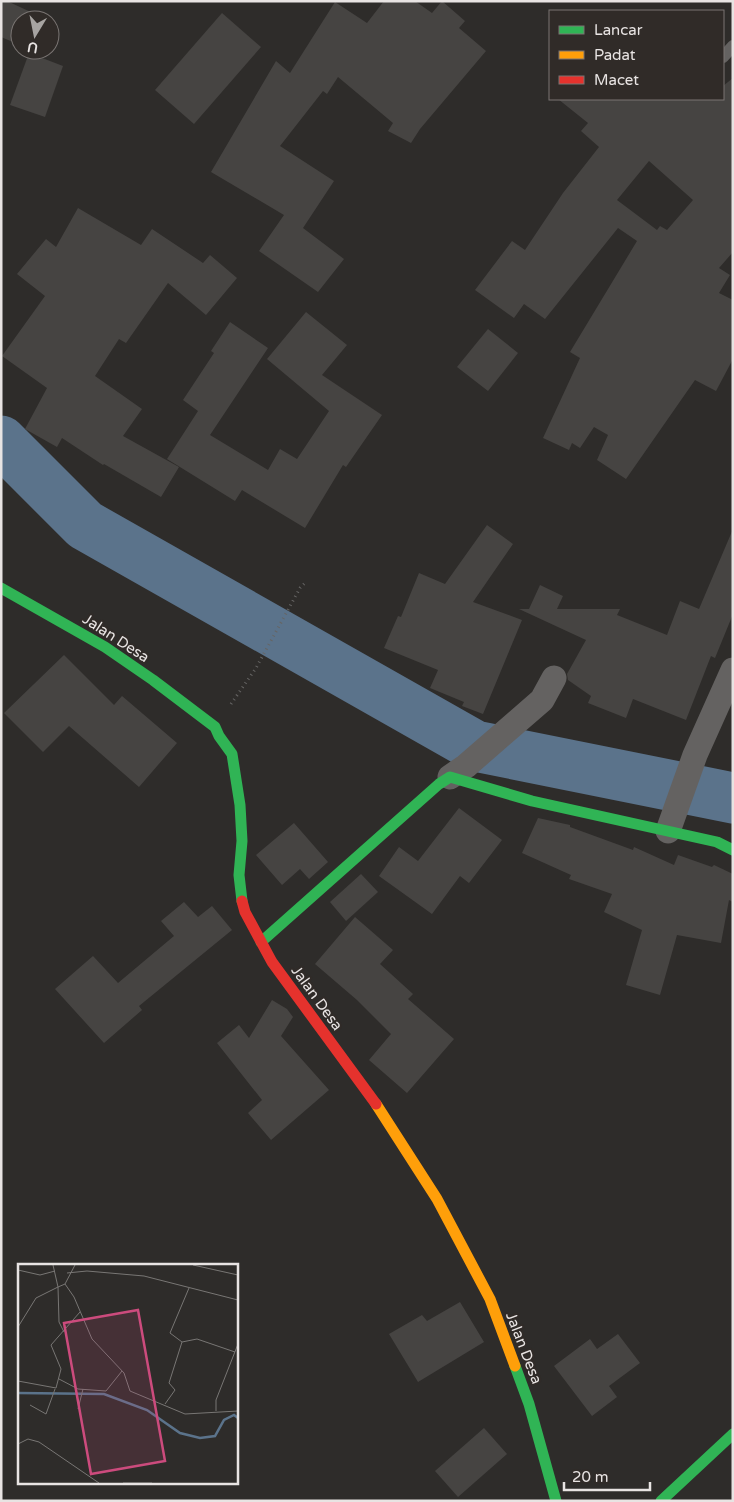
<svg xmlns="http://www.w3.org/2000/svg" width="734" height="1502" font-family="'Varela Round',sans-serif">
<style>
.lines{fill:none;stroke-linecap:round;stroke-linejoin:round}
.river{stroke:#5b738b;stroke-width:51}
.building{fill:#464442;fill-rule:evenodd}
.path{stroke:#666564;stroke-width:3;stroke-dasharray:1 4;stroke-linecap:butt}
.lane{stroke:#646261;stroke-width:12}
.street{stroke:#646261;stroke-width:25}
.fast{stroke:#30b455;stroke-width:11}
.slow{stroke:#ff9f0a;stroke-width:11}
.jam{stroke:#e5322d;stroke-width:11}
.labels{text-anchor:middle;stroke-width:4.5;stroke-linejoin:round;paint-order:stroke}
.street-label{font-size:15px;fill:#e8e4e3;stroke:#302b28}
.inset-river{fill:none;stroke:#5b738b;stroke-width:2.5}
.inset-road{fill:none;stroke:#787674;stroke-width:1}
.view{fill:#cc4b7d;fill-opacity:0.15;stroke:#cc4b7d;stroke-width:2.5}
.inset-edge{fill:none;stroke:#e8e4e3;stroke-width:2.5}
</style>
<rect width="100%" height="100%" fill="#2e2c2a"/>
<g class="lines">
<path class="river" d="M1,441l84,84 390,221 258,52"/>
</g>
<g class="building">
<path d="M1,1h6l28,13 -3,6h-12v25l-19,-8z"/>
<path d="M384,1h31l17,12 10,-12 23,20 -6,7 27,23 -66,78 -9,14 -23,-12 5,-8 -55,-46 -11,17 -4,-3 -43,55 54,35 -31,47 41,31 -26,33 -59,-41 25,-36 -73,-43 65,-111 14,12 45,-71 32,21z"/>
<path d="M222,13l39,34 -67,77 -39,-34z"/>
<path d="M29,53l34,13 -18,51 -35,-12z"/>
<path d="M733,78v174l-14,16 11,7 -11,18 14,7v59l-17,32 -21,-11 -69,99 -29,-19 11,-25 -14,-8 -14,21 -8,-5 -3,7 -26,-12 37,-80 -10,-6 67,-111 -19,-13 -73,91 -21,-15 -10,14 -39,-28 37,-49 13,9 38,-57 36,-46 -18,-16 7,-8 -30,-24h165v-13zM649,161l44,39 -26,30 -7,-4 -3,4 -40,-30z"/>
<path d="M78,208l63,37 11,-16 51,34 7,-8 27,23 -31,37 -38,-32 -42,60 -7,-4 -24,37 47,33 -19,27 56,31 -18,30 -57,-33 -1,1 -41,-27 -5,9 -32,-18 22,-41 -45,-32 43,-60 -28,-22 29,-35 10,8z"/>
<path d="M306,312l41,33 -25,30 60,40 -36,52 -3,-2 -38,63 -63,-38 -7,11 -68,-42 31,-48 -15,-11 31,-47 -3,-2 19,-29 38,26 -58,87 58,35 12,-21 17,10 32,-48 -62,-52z"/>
<path d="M488,329l30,24 -30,38 -31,-24z"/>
<path d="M487,525l26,19 -40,58 49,18 -39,94 -21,-8 2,-4 -34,-14 8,-18 -54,-22 14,-32 3,1 18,-44 26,11z"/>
<path d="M733,529v85l-18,44 -4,-2 -25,64 -53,-21 -7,19 -38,-15 3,-7 -23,-16 -1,-6 19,-34 -67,-31h10l11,-24 23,11 -6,13h63l-3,6 50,20 13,-34 19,8z"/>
<path d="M64,655l50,50 8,-9 55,47 -38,44 -70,-61 -26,26 -39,-39z"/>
<path d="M459,808l43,32 -33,43 -9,-7 -28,38 -53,-38 20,-29 19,14z"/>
<path d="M538,818l32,7v2l63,23 1,-3 40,18 4,-10 34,12 2,-2 19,9v28l-4,-2 -8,43 -44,-8 -17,60 -34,-10 16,-55 -38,-18 8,-18 -43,-15 2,-4 -49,-22z"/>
<path d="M294,823l34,39 -19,17 -9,-10 -18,16 -26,-30z"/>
<path d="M361,874l17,18 -32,29 -16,-19z"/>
<path d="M184,902l14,15 14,-11 20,24 -93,76 3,4 -38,33 -49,-54 38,-33 25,27 56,-47 -13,-15z"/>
<path d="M355,917l38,33 -13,14 33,30 -5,5 46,40 -47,54 -38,-33 22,-26 -34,-34 -42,-36z"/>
<path d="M272,1000l15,9 6,8 -12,19 48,54 -58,50 -23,-27 14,-13 -45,-57 22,-18 10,13z"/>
<path d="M460,1302l24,40 -66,40 -29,-48 33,-19 5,6z"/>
<path d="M618,1334l22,29 -31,23 8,11 -25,19 -38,-50 36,-27 7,10z"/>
<path d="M484,1428l23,26 -49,43 -23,-26z"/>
</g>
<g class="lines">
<path class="path" d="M231,704l25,-36 44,-80 6,-6"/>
<path class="lane" d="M723,57l10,-11"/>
<g class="street">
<path d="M450,777l16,-11 76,-66 12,-22"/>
<path d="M668,831l27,-76 38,-85"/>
</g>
<g class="fast">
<path d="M1,588l104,59 48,33 62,47 4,9 13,18 8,51 2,36 -3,34 3,26"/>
<path d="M261,942l178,-158 11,-7 82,24 185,41 16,8"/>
<path d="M515,1366l14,38 27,97"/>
<path d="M661,1501l72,-67"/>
</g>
<path class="slow" d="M376,1104l61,95 53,100 25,67"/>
<path class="jam" d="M242,901l3,11 27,50 104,142"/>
</g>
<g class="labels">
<g class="street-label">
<text transform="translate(116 638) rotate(33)" y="5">Jalan Desa</text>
<text transform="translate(317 998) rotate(54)" y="5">Jalan Desa</text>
<text transform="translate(524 1348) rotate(69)" y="5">Jalan Desa</text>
</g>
</g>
<g transform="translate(18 1264)">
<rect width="220" height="220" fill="#2e2c2a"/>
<path class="inset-river" d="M0,129l86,1 43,16 33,23 20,5 15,-2 9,-16 10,-5 4,3"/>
<path class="inset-road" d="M175,1l45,10M0,6l22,5 15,-4M49,9l20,-2 57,5 94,24M47,20l9,13 18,42 32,34 6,18 55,23 53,-3M0,63l18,-29 22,-11 -5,-22M46,68l-5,-10 -1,-35 7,-3 10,-19M164,78l-12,-9 19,-45M41,115l19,10 28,2 16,-20M0,117l38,7 5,-19 -10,-24 29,-33M147,140l10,-14 -6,-7 13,-41 15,-3 38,13M12,141l16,9 9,-25M60,145l5,-20M198,147v-11l22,-56M0,180l10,-5 11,3 60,41M105,219h29"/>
<path class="view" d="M120,46l27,151 -74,13 -27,-151z"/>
<rect width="220" height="220" class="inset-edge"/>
</g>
<rect width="734" height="1502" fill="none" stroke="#e8e4e3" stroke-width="5"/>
<rect x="549" y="10" width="175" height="90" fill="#302b28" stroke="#7a7573"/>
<rect x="559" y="26" width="25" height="8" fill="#30b455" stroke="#7a7573"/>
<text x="594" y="35" font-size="15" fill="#e8e4e3">Lancar</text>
<rect x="559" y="51" width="25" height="8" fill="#ff9f0a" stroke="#7a7573"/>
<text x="594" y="60" font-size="15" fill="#e8e4e3">Padat</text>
<rect x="559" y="76" width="25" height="8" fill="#e5322d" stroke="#7a7573"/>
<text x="594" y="85" font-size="15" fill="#e8e4e3">Macet</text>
<g transform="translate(35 35) rotate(190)"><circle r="24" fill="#302b28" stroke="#7a7573"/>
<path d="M0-4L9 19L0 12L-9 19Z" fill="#a7a4a2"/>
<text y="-8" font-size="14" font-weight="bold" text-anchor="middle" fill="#e8e4e3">U</text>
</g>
<path d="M564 1482v8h86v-8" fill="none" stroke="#e8e4e3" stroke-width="2.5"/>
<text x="572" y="1482" font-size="15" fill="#e8e4e3" stroke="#302b28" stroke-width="4" paint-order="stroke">20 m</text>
</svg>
